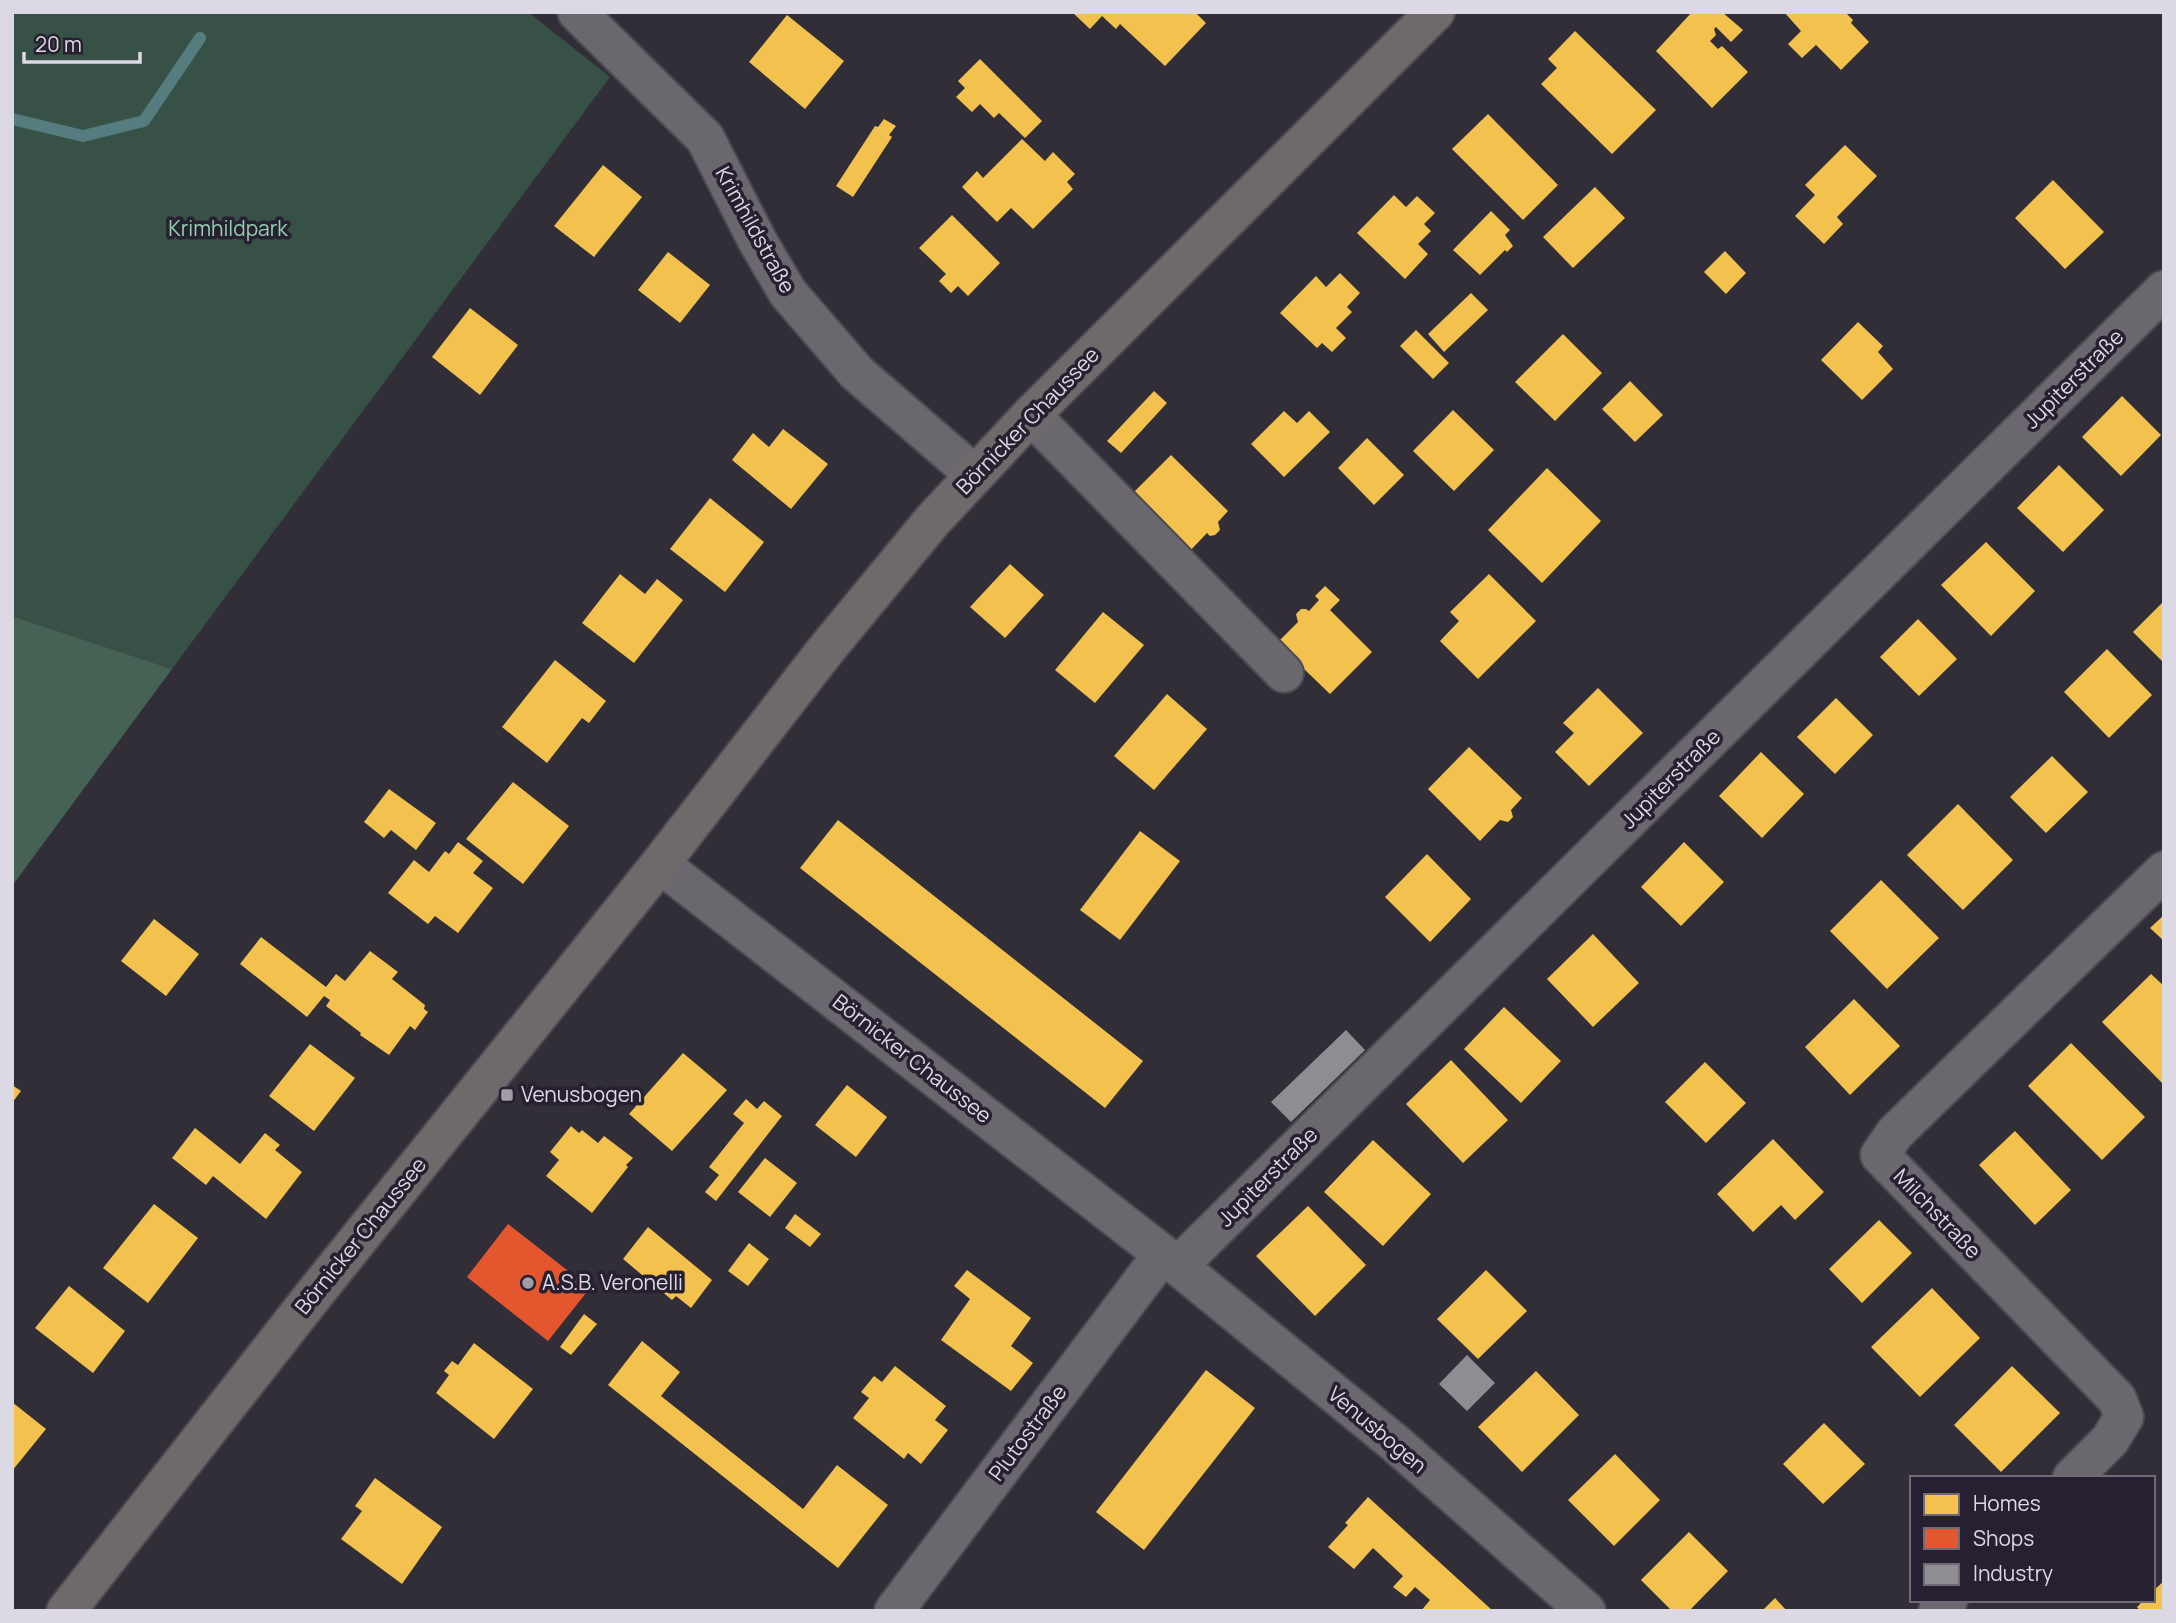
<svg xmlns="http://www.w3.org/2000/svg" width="2176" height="1623" font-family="Manrope,sans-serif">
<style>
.green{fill:#385146}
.forest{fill:#456254}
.homes{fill:#f2c14e}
.shops{fill:#e4572e}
.industry{fill:#8d8d92}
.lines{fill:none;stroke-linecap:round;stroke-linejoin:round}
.stream{stroke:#557d7f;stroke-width:12}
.minor-casing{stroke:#4d4951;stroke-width:42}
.major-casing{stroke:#4d4951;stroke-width:42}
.minor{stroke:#6a676e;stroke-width:38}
.major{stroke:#6e6a6b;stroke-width:38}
.poi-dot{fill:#a19da7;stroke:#272030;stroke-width:2.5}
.labels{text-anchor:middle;stroke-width:7;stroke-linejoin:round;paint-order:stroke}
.park-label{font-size:21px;fill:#92d0af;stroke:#272030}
.street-label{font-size:21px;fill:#ddd9e4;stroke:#272030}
.poi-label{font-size:21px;fill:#ddd9e4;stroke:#272030;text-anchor:start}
</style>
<rect width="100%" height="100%" fill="#312e37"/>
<path class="green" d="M12,12h516l82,65 -438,592 -160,-53z"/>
<path class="forest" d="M12,616l160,53 -160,217z"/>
<g class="homes">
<path d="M1072,12h123l11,11 -41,43 -45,-42 -4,5 -14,-13 -12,13z"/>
<path d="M1692,12h30l21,18 -12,12 -15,-15 -2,2 2,6 -6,6 8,8 4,-3 26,26 -36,36 -56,-57z"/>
<path d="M1784,12h61l8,8 -2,3 18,19 -28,28 -25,-25 -14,13 -14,-14 13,-13z"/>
<path d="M787,15l57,46 -39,48 -56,-47z"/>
<path d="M1575,31l81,79 -44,44 -71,-70 16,-16 -9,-9z"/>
<path d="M980,59l62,62 -17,17 -26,-25 -5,5 -14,-14 -8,8 -16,-15 9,-9 -7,-7z"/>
<path d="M1488,114l70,71 -35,35 -71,-71z"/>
<path d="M884,119l12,7 -7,9 3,2 -39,60 -17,-11 39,-60 3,1z"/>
<path d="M1022,139l23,22 8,-9 22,22 -8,8 6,7 -40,40 -22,-21 -14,14 -35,-35 15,-16 6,7z"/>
<path d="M1845,145l32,31 -40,41 6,7 -19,20 -29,-28 20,-21 -10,-10z"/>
<path d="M603,165l39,32 -48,60 -40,-31z"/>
<path d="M2053,180l51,52 -39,37 -50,-51z"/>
<path d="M1595,187l30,31 -52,50 -30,-31z"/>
<path d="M1394,195l12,12 11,-11 18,17 -11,11 7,7 -13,13 10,10 -23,25 -48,-46z"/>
<path d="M1491,211l19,19 -5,5 8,11 -6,6 -2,-2 -25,25 -27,-25z"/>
<path d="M952,215l48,48 -32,33 -10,-10 -7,7 -12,-12 7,-7 -27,-26z"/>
<path d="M1725,251l21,22 -20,21 -22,-22z"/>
<path d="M668,252l42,33 -30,38 -42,-33z"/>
<path d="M1340,273l20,20 -13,14 5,5 -16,16 10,10 -14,14 -10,-9 -5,5 -37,-35 36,-37 10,11z"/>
<path d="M1471,293l17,17 -44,42 -16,-18z"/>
<path d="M470,308l48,37 -38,50 -48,-38z"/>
<path d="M1858,322l25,24 -5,6 15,17 -31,31 -41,-40z"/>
<path d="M1416,330l33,33 -16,16 -33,-33z"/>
<path d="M1563,334l39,39 -47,48 -40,-39z"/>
<path d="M1630,381l33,34 -28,27 -33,-33z"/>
<path d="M1154,391l13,12 -46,50 -14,-12z"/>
<path d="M2122,396l39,39 -40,41 -39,-39z"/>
<path d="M1453,410l41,40 -40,41 -41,-40z"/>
<path d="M1284,411l13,12 12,-12 21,21 -46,45 -33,-33z"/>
<path d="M783,429l45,35 -37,45 -59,-49 21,-27 16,14z"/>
<path d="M1367,438l37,37 -30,30 -36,-37z"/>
<path d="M1171,455l57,56 -10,11 2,8 -5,5 -5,1 -3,-3 -20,21 -58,-57z"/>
<path d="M2059,465l45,45 -41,42 -46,-44z"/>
<path d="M1547,468l54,53 -59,62 -54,-53z"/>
<path d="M710,498l54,44 -39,50 -55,-43z"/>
<path d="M1986,542l49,49 -44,45 -50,-51z"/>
<path d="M1010,564l34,31 -39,43 -35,-31z"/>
<path d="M620,574l25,20 12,-15 26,21 -49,63 -52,-40z"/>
<path d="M1489,574l47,47 -58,58 -38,-38 19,-20 -9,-9z"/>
<path d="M1325,586l15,14 -10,10 42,42 -42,42 -53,-51 21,-21 -2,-8 5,-5h5l3,2 10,-11 -4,-4z"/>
<path d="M2164,601v62l-31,-31z"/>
<path d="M1103,612l41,33 -49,58 -40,-33z"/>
<path d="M1918,619l39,40 -38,37 -39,-39z"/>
<path d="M2107,649l45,46 -43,43 -45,-46z"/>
<path d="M555,660l51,41 -17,22 -7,-5 -35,45 -45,-36z"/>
<path d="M1598,688l45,45 -54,53 -34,-34 19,-19 -11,-10z"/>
<path d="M1167,694l40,35 -53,61 -40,-34z"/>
<path d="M1836,698l37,37 -38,39 -38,-37z"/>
<path d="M1469,747l53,51 -11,12 2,7 -5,5 -8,-2 -20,21 -52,-52z"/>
<path d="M1761,752l43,42 -42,44 -43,-42z"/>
<path d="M2052,756l36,36 -42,41 -36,-36z"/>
<path d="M513,782l56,44 -46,58 -57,-45z"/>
<path d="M389,789l47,34 -20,27 -25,-20 -7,8 -20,-16z"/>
<path d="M1958,804l55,56 -50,50 -56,-55z"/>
<path d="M838,820l305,241 -38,47 -305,-240z"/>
<path d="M1140,831l40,30 -60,79 -40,-30z"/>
<path d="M458,842l25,19 -10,12 20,15 -35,45 -23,-17 -7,8 -40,-31 26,-33 15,12 16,-21 4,3z"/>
<path d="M1684,842l40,40 -43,44 -40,-39z"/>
<path d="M1427,854l44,45 -41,43 -45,-45z"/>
<path d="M1881,880l58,58 -52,51 -57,-58z"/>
<path d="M2164,915v26l-14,-13z"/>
<path d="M154,919l45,35 -33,42 -45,-35z"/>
<path d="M1593,934l46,49 -46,44 -46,-48z"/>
<path d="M261,937l65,50 10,-13 9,7 25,-30 28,21 -6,7 33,26 -1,4 4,3 -13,18 -5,-4 -21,29 -29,-20 1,-2 -35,-27 4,-6 -6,-4 -17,21 -67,-53z"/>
<path d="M2151,974l13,12v99l-62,-63z"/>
<path d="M1854,999l46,47 -50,49 -45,-48z"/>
<path d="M1504,1007l57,54 -40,42 -57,-54z"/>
<path d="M2071,1043l74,74 -43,43 -74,-74z"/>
<path d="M310,1044l45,34 -41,53 -45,-35z"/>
<path d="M683,1053l44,37 -55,61 -43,-37z"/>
<path d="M1451,1060l57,60 -45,43 -57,-59z"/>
<path d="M1705,1062l41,41 -40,40 -41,-41z"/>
<path d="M12,1085l9,6 -9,12z"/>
<path d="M847,1085l40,32 -31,40 -41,-32z"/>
<path d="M746,1099l11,10 7,-8 18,15 -66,85 -11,-9 14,-17 -10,-8 35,-44 -11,-9z"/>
<path d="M571,1126l8,7 3,-3 16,13 6,-7 29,22 -7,7 2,2 -36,46 -46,-37 13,-16 -9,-8z"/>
<path d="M195,1128l45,36 25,-31 15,12 -5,5 27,22 -36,47 -53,-43 -7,9 -34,-27z"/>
<path d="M2015,1131l56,59 -36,35 -56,-60z"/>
<path d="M1773,1139l51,53 -29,28 -14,-15 -28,27 -36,-38z"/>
<path d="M1373,1140l58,54 -48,52 -59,-54z"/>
<path d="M765,1158l32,25 -27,34 -32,-25z"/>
<path d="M154,1204l44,34 -50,65 -45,-35z"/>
<path d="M1308,1206l58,59 -51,51 -59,-60z"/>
<path d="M795,1214l26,20 -11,13 -25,-19z"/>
<path d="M1879,1220l33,33 -50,50 -33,-34z"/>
<path d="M648,1227l64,53 -21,28 -15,-12 -4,4 -49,-41z"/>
<path d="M749,1243l20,16 -21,27 -20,-15z"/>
<path d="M967,1270l64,48 -20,28 22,17 -22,28 -70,-51 29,-41 -16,-13z"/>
<path d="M1486,1270l41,41 -49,48 -41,-40z"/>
<path d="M69,1286l56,45 -32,42 -58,-45z"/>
<path d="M1932,1288l48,50 -60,59 -49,-50z"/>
<path d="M584,1314l13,10 -26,31 -11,-8z"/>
<path d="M642,1341l38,31 -19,24 142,113 34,-44 51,40 -50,63 -230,-183z"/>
<path d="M474,1343l59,46 -39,50 -58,-46 13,-18 -5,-4 8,-10 6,4z"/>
<path d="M895,1366l51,40 -11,14 13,10 -27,34 -13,-11 -4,6 -51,-41 16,-20 -8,-6 13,-16 8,6z"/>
<path d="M2012,1366l48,47 -59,59 -47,-47z"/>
<path d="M1206,1370l49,38 -111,142 -48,-38z"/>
<path d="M1536,1371l43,44 -57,57 -44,-45z"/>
<path d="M12,1402l34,27 -34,42z"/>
<path d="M1824,1423l41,41 -42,40 -40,-40z"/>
<path d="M1615,1454l45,46 -46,46 -46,-46z"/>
<path d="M375,1478l67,49 -40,57 -61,-45 21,-28 -7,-5z"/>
<path d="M1368,1497l125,114h-72l9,-11 -15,-13 -9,10 -13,-10 10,-11 -30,-28 -19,21 -26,-22 20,-22 -3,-2z"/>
<path d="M1689,1532l39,39 -39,40h-17l-31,-31z"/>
<path d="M2164,1581v30h-24l-3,-4 7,-7h9v-9z"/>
<path d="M1775,1598l12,13h-25z"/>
</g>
<path class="shops" d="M508,1224l82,64 -42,53 -81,-64z"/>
<g class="industry">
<path d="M1346,1030l19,20 -74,72 -20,-20z"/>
<path d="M1467,1355l28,28 -28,28 -28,-27z"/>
</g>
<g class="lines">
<path class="stream" d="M12,119l71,17 61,-15 56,-83"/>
<defs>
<g id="minor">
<path d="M577,12l128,126 53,104 30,51 69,80 118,102"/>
<path d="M1031,415l253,258"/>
<path d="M660,864l518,402 217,177 191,168"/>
<path d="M1178,1266l986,-976"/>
<path d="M2072,1478l38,-38 14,-23 -7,-18 -237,-244 15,-22 269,-262"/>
<path d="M894,1611l268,-356"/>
<path d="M1938,1611l10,-11"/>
</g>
<path id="major" d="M66,1611l250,-319 344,-428 165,-213 108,-131 98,-105 404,-403"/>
</defs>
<use href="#minor" class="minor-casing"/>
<use href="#major" class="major-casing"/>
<use href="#minor" class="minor"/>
<use href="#major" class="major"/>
</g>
<g class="poi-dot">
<rect x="500" y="1088" width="14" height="14" rx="3.5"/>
<circle cx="528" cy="1283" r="7"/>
</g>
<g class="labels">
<g class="park-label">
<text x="228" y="236">Krimhildpark</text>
</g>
<g class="street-label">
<text transform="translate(755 230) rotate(61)" y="7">Krimhildstraße</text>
<text transform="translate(2074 379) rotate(-45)" y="7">Jupiterstraße</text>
<text transform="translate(1028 421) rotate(-46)" y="7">Börnicker Chaussee</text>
<text transform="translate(1671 779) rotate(-45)" y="7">Jupiterstraße</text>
<text transform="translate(912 1059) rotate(38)" y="7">Börnicker Chaussee</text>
<text transform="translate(1268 1177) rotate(-45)" y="7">Jupiterstraße</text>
<text transform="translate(1937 1214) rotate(46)" y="7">Milchstraße</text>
<text transform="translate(361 1236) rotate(-51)" y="7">Börnicker Chaussee</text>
<text transform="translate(1377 1430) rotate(40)" y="7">Venusbogen</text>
<text transform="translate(1028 1433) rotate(-53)" y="7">Plutostraße</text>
</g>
<g class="poi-label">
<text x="521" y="1102">Venusbogen</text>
<text x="542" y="1290">A.S.B. Veronelli</text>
</g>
</g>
<rect width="2176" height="1623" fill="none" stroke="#ddd9e4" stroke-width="28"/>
<rect x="1910" y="1476" width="245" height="126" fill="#272030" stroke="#706a78" stroke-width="2"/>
<rect x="1924" y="1494" width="35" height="21" fill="#f2c14e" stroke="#706a78" stroke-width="2"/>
<text x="1973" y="1511" font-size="21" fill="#ddd9e4">Homes</text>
<rect x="1924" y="1528" width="35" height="21" fill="#e4572e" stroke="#706a78" stroke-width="2"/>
<text x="1973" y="1546" font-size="21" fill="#ddd9e4">Shops</text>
<rect x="1924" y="1564" width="35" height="21" fill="#8d8d92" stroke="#706a78" stroke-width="2"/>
<text x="1973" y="1581" font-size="21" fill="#ddd9e4">Industry</text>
<path d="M24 52v10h116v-10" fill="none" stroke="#ddd9e4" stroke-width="3.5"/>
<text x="35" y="52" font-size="21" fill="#ddd9e4" stroke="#272030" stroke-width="5" paint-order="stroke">20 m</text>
</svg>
